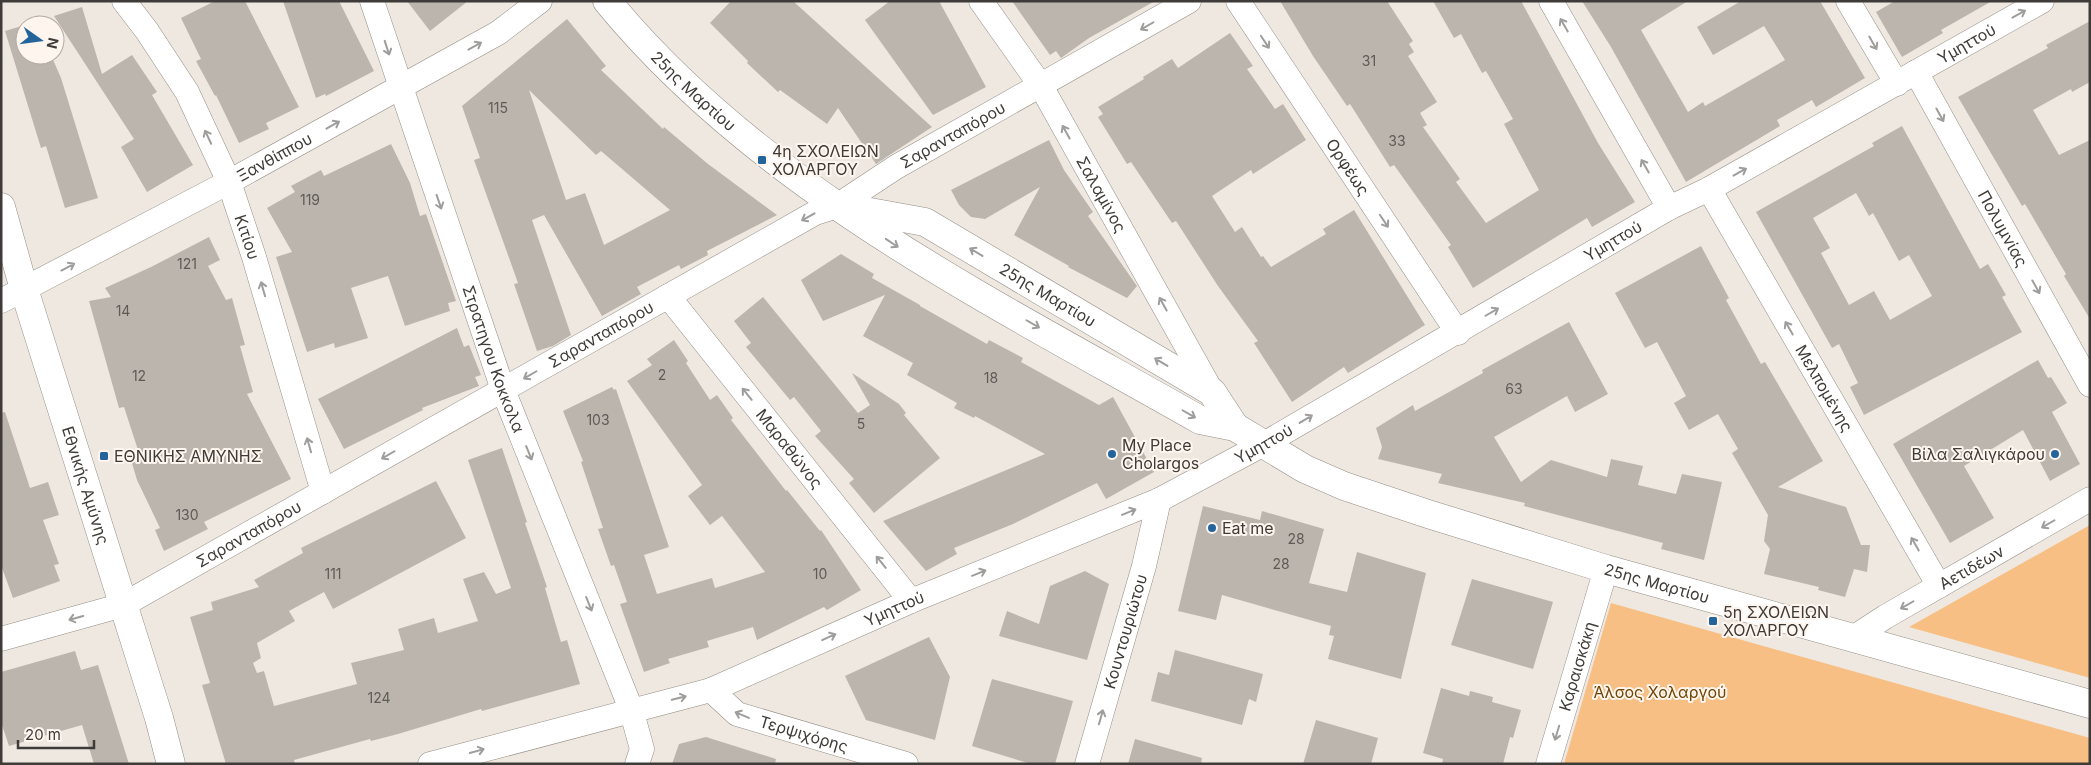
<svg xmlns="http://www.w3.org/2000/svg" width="2091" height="765" font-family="Inter,sans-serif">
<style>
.green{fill:#f7bf84}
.building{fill:#bcb5ae;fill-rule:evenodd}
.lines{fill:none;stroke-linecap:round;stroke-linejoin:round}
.street-casing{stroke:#958e87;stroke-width:25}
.secondary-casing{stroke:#958e87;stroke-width:29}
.street{stroke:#fff;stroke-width:24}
.secondary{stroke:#fff;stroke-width:28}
.oneway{stroke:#9e9d9c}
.poi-dot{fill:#23649a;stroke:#fdf5ee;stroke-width:2}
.labels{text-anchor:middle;stroke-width:4;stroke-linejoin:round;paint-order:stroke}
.number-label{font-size:14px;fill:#5e5a56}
.street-label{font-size:16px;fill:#3e3b38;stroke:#fdf5ee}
.poi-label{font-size:16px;fill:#3e3b38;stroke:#fdf5ee;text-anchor:start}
.park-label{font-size:16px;fill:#704403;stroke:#fdf5ee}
</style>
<rect width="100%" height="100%" fill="#efe8e0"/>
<g class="green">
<path d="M2090,525v153l-181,-51z"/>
<path d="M1611,603l479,135v26h-526z"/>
</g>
<g class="building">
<path d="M215,1h30l54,106 -33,16 3,6 -30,14 -23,-48 -1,1 -19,-35 5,-2 -20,-41z"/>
<path d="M283,1h56l35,70 -48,25 -1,-2 -9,4z"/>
<path d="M407,1h61l-38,30z"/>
<path d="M731,1h62l139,126 -56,37 -38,-56 -11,16 -47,-34 -2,2 -31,-29 1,-2 -38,-38z"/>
<path d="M890,1h49l47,86 -53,28 -68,-95z"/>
<path d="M1012,1h143l-66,37 -28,20 -5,-7 -6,4z"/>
<path d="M1280,1h107l26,40 -4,3 5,8 -6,4 29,46 -17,11 7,12 -4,2 37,52 -4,3 30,41 53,-33 -35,-66 9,-5 -27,-48 -4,2 -21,-39 -7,4 -21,-37h88l77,142 37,59 -43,25 -5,-9 -114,70 -25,-41 3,-2 -57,-80 -4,2 -40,-63 -3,2 -34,-50z"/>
<path d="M1582,1h106l-47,29 47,82 15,-10 2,4 80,-46 -21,-34 -51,29 -16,-28 44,-26h79l45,77 -49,29 -4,-7 -35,20 3,6 -94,56 -75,-135z"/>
<path d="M1895,1h97l-51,29 2,3 -41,24 -26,-45z"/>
<path d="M82,7l20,67 30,-19 25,37 -5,3 41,70 -46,27 -26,-45 13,-8 -80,-123z"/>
<path d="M567,19l39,47 -5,4 62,59 1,-2 44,37 69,51 -70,36 1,4 -27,14 -2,-4 -42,22 4,7 -39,22 -58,-101 -12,5 39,115 -18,11 -16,5 -23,-67 4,-1 -44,-123 6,-2 -18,-52zM529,90l67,65 5,-4 69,59 -66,35 -19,-52 -19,7z"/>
<path d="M2090,21v61l-18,10 -1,-3 -38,21 26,45 31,-15v179l-26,-43 2,-2 -41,-70 -3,2 -64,-109 90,-49 -2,-3z"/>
<path d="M25,25v30h26l10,23 37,120 -33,10 -19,-62 -5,2 -36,-117z"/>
<path d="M1230,33l23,33 -6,3 28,40 8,-5 23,36 -53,34 -2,-4 -39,26 23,36 7,-5 19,30 2,-1 8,11 55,-33 -3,-5 31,-19 71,115 -77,48 -4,-6 -52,35 -38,-59 4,-2 -40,-55 -42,-65 -4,2 -41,-61 -4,2 -29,-47 5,-3 -5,-7 46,-28 -1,-2 29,-18 6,9z"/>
<path d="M1902,126l78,143 8,-5 18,31 -4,2 20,35 -158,83 -14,-28 8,-4 -19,-39 -7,4 -76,-136 118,-66 -2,-3zM1856,193l13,23 4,-3 26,48 10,-6 23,41 -42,24 -16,-29 -25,14 -28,-52 9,-5 -17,-30z"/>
<path d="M1049,140l15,30 29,42 -5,4 49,70 -10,12 -59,-31 1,-1 -55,-31 26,-48 -55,32 -14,-2 -12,-12 -8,-15z"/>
<path d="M391,144l19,39 10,33 6,-2 30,87 -8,2 2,8 -45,15 -17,-50 -37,12 17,50 -33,10 -1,-5 -27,9 -31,-95 16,-5 -25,-44 28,-16 -4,-6 30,-16 3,6z"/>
<path d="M209,237l11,23 -12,6 18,34 6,-2 13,47 -5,1 13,46 -6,2 44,85 -87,43 4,7 -44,22 -9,-21 5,-2 -23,-48 -8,-27 9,-3 -14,-43 -5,1 -30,-107 22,-4 -6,-9 46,-21z"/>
<path d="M1701,246l28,52 -3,2 35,64 4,-2 58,99 -45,26 68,20 15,38h9l-3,27 -13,-3 -9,28 -27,-7 1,-3 -55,-13 6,-25 -6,-8 4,-26 -36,-62 6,-4 -20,-35 -29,16 -15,-27 12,-7 -29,-54 -12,6 -30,-55z"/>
<path d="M841,254l33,20 -2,4 48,27v1l67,38 2,-4 34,18 -2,4 78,43 14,-8 41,75 -48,27 -9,-16 -84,41 -59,24 3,6 -31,17 -43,-50 162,-67 -70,-38 -1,2 -20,-10 3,-5 -50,-28 6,-12 -50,-27 22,-41 -62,26 -22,-41z"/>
<path d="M763,297l95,116 12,-8 -18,-32 47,31 7,9 -2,2 36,43 -66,55 -25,-30 5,-4 -39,-43 6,-5 -27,-34 -4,3 -44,-53 5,-4 -17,-22z"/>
<path d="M1569,322l39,72 -33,18 -8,-16 -73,41 27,45 30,-22 56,17 4,-18 32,7 -5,19 38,9 6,-20 40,8 -18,78 -43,-11 2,-6 -139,-37 1,-3 -87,-20 4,-9 -64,-15 4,-12 -6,-19 37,-23 2,6 68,-38 -1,-3z"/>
<path d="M457,328l7,19 5,-2 12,30 -6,2 4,9 -57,22 1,2 -79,39 -26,-50z"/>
<path d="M674,340l14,21 -2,2 24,37 7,-5 16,23 -2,2 55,71 1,-1 33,41 1,-1 40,60 -34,20 -3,-3 -67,33 -4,-13 -46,14 2,6 -41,12 2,4 -26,9 -24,-68 7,-2 -13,-37 -3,1 -13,-37 5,-1 -22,-66 2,-1 -20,-50 49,-24 2,3 2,-1 53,158 -25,8 13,39 55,-16 3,10 50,-16 -43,-56 -12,9 -22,-29 14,-11 -75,-104 25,-16 -5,-6z"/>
<path d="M2038,360l10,18 3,-1 16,26 -15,9 28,52 -30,17 -27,-51 -59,36 30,52 -44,25 -57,-99z"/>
<path d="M5,412l25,76 18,-6 11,33 -16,5 16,44 -5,1 6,16 -47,17 -12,-33v-152z"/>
<path d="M502,448l25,74 -2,1 22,64 -2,1 16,54 6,-2 13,44 -98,27 -1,-2 -83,25 -27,7 -1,-2 -76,21 1,4h-69l-24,-79 8,-2 -20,-66 23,-7 -2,-8 48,-15 -5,-7 49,-27 -2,-5 135,-67 30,57 -133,71 -9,-17 -35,19 6,10 -38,22 4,15 -8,5 4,10 7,-2 10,35 83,-22 -6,-21 53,-13 -6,-21 36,-11 4,15 40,-12 -15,-42 21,-7 12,22 15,-6 -43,-128z"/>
<path d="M1203,506l57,14 2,-9 62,18 -15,54 38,9 10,-40 69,21 -25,106 -73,-20 6,-23 -5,-1 2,-9 -109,-31 -6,25 -38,-9z"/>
<path d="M1085,571l24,13 -22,76 -88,-24 8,-25 32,13 11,-38z"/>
<path d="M1472,579l81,23 -20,67 -82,-24z"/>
<path d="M929,637l21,40 -15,63 -69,-20 -21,-44z"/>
<path d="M1175,650l88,24 -7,28 -7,-3 -7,26 -91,-24 7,-29 11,3z"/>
<path d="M75,651l6,19 17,-5 31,99h-35l-12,-39 -73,21 -8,-24v-50z"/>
<path d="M992,679l81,22 -18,63h-24l-59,-18z"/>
<path d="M1441,688l28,8 1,-5 23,6 -1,5 29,8 -8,28 -3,-1 -7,27h-61l1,-5 -20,-6z"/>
<path d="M1316,720l62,18 -7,26h-68z"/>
<path d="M706,737l70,22 -1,5h-103l7,-20z"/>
<path d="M1135,739l67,19 -1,6h-73z"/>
</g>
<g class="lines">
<defs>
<g id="street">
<path id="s1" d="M124,1l23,30 40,61 42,90 25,75 69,235"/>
<path id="s2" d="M372,1l131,389 128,319 11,40 -5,15"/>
<path id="s3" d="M981,1l60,85 171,306"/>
<path id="s4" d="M1238,1l220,332"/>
<path d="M1551,1l118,207"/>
<path d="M1848,1l49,83"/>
<path id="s5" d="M1916,72l174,313"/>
<path id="s6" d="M1709,189l230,397"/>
<path id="s7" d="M668,296l243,305"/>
<path id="s8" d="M1,301l228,-119 269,-149 42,-32"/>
<path id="s9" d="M1853,638l32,-21 205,-118"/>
<path id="s10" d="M1,639l122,-34 692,-392 22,-7 59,-39 293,-166"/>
<path id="s11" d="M711,690l26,24 169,50"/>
<path id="s12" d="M430,764l281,-74 200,-89 248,-101 105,-56 405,-236 40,-19 333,-188"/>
<path id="s13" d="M1087,764l57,-198 15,-66"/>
<path id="s14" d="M1548,764l58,-195"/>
</g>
<g id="secondary">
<path id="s15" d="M607,1c154,188 386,301 593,419l35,7 70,42 39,17 84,28 178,55 484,135"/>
<path id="s16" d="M1,207l23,82 135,429 12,46"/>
<path id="s17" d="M848,208l77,14 287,170 23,35"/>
</g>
</defs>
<use href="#street" class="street-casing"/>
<use href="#secondary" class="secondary-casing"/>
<use href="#street" class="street"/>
<use href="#secondary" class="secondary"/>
</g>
<defs><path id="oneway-shaft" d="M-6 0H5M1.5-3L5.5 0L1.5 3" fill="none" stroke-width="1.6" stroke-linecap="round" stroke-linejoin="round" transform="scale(1.25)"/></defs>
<g class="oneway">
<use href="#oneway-shaft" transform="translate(2019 14) rotate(-29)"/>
<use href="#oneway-shaft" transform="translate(1564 25) rotate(-120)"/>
<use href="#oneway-shaft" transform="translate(1147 26) rotate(150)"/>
<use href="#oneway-shaft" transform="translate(1265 42) rotate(56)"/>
<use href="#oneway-shaft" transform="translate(1873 43) rotate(60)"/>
<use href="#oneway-shaft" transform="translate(475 46) rotate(-29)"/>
<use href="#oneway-shaft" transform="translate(387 48) rotate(72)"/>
<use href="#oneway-shaft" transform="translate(1940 115) rotate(61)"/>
<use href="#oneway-shaft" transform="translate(333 125) rotate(-29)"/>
<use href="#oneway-shaft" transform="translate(1066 132) rotate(-119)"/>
<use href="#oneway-shaft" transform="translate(208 137) rotate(-115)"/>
<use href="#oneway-shaft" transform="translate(1645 166) rotate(-120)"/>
<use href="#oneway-shaft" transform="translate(1740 172) rotate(-29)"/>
<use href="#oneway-shaft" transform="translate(439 202) rotate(71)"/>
<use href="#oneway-shaft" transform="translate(808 217) rotate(151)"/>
<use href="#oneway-shaft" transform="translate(1384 221) rotate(56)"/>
<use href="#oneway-shaft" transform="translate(892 243) rotate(34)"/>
<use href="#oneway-shaft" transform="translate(976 252) rotate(-149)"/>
<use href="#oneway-shaft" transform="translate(68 267) rotate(-28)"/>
<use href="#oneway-shaft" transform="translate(2036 287) rotate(61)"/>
<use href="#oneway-shaft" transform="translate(263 289) rotate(-106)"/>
<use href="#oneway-shaft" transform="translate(1163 304) rotate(-119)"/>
<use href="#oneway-shaft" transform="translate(1492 312) rotate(-30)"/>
<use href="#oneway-shaft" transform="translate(1033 324) rotate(30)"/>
<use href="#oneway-shaft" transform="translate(1789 328) rotate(-120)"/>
<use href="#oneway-shaft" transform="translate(1161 362) rotate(-149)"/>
<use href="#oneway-shaft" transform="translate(530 375) rotate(150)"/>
<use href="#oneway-shaft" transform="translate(747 394) rotate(-129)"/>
<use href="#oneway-shaft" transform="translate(1189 414) rotate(30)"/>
<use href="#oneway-shaft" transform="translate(1306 419) rotate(-31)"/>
<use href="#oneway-shaft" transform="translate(309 445) rotate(-106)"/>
<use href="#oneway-shaft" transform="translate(529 453) rotate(68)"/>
<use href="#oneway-shaft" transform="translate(388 455) rotate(150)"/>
<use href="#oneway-shaft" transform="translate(1129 512) rotate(-22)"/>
<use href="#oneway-shaft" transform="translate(2048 524) rotate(150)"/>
<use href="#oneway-shaft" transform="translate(1915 544) rotate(-120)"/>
<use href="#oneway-shaft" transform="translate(881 562) rotate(-129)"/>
<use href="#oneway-shaft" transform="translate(979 573) rotate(-22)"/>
<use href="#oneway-shaft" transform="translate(589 604) rotate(68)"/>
<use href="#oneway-shaft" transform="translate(1907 605) rotate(150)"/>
<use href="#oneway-shaft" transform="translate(76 618) rotate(164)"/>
<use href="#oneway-shaft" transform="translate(829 637) rotate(-24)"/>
<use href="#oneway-shaft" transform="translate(679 698) rotate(-14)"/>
<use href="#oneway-shaft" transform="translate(742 715) rotate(-157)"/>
<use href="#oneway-shaft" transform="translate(1101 717) rotate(-74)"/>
<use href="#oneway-shaft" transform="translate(1557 733) rotate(107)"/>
<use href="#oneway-shaft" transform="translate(477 751) rotate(-15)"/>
</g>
<g class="poi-dot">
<rect x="757" y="155" width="10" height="10" rx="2.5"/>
<circle cx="1112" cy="454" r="5"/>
<circle cx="2055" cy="454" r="5"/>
<rect x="99" y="451" width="10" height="10" rx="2.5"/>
<circle cx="1212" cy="528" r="5"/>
<rect x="1708" y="616" width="10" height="10" rx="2.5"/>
</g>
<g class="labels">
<g class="number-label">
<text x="1369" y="66">31</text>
<text x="498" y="113">115</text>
<text x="1397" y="146">33</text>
<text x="310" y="205">119</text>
<text x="187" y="269">121</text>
<text x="123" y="316">14</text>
<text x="662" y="380">2</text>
<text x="139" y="381">12</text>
<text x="991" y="383">18</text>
<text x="1514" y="394">63</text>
<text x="598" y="425">103</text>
<text x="861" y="429">5</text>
<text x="187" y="520">130</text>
<text x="1296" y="544">28</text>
<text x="1281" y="569">28</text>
<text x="333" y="579">111</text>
<text x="820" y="579">10</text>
<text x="379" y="703">124</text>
</g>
<g class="street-label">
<text dy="6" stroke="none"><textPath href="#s12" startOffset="1705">Υμηττού</textPath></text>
<text dy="6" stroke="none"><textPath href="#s15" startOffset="125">25ης Μαρτίου</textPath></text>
<text dy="6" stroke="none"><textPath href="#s10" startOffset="1081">Σαρανταπόρου</textPath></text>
<text dy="6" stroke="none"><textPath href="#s8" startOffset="309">Ξανθίππου</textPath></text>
<text dy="6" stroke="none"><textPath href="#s4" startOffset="199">Ορφέως</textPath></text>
<text dy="6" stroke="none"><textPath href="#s3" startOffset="228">Σαλαμίνος</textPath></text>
<text dy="6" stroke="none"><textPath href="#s5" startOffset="179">Πολυμνίας</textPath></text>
<text dy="6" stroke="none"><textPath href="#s1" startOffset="268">Κιτίου</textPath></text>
<text dy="6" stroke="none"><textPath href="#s12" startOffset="1300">Υμηττού</textPath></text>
<text dy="6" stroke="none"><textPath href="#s17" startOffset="221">25ης Μαρτίου</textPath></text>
<text dy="6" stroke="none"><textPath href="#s10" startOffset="676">Σαρανταπόρου</textPath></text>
<text dy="6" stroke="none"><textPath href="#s2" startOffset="378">Στρατηγου Κοκκολα</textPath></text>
<text dy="6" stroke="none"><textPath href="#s6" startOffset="230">Μελπομένης</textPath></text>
<text dy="6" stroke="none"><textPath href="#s12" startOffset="896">Υμηττού</textPath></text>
<text dy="6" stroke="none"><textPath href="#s7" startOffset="195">Μαραθώνος</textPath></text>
<text dy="6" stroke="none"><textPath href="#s16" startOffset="291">Εθνικής Αμύνης</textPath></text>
<text dy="6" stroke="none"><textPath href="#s10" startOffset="271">Σαρανταπόρου</textPath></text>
<text dy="6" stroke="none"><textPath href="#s9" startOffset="138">Αετιδέων</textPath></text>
<text dy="6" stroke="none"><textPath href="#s15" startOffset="1218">25ης Μαρτίου</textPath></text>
<text dy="6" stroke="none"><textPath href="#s12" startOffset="491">Υμηττού</textPath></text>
<text dy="6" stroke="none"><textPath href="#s13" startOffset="138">Κουντουριώτου</textPath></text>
<text dy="6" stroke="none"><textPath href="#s14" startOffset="102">Καραισκάκη</textPath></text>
<text dy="6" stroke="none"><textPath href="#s11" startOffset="105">Τερψιχόρης</textPath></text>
</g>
<g class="poi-label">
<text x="772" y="157">4η ΣΧΟΛΕΙΩΝ<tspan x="772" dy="18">ΧΟΛΑΡΓΟΥ</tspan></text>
<text x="1122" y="451">My Place<tspan x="1122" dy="18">Cholargos</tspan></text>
<text x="2045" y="460" text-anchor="end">Βίλα Σαλιγκάρου</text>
<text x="114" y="462">ΕΘΝΙΚΗΣ ΑΜΥΝΗΣ</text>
<text x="1222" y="534">Eat me</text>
<text x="1723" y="618">5η ΣΧΟΛΕΙΩΝ<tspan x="1723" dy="18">ΧΟΛΑΡΓΟΥ</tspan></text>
</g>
<g class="park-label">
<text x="1660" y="698">Άλσος Χολαργού</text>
</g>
</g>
<rect width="2091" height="765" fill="none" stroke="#3e3b38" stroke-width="5"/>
<g transform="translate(40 40) rotate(104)"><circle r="24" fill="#fdf5ee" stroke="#b1aba5"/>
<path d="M0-4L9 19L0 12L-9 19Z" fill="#23649a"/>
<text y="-8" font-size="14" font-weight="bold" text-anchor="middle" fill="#3e3b38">N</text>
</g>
<path d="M18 740v8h76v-8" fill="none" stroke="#3e3b38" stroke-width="2.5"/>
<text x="25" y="740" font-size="15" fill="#3e3b38" stroke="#fdf5ee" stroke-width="4" paint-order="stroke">20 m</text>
</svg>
